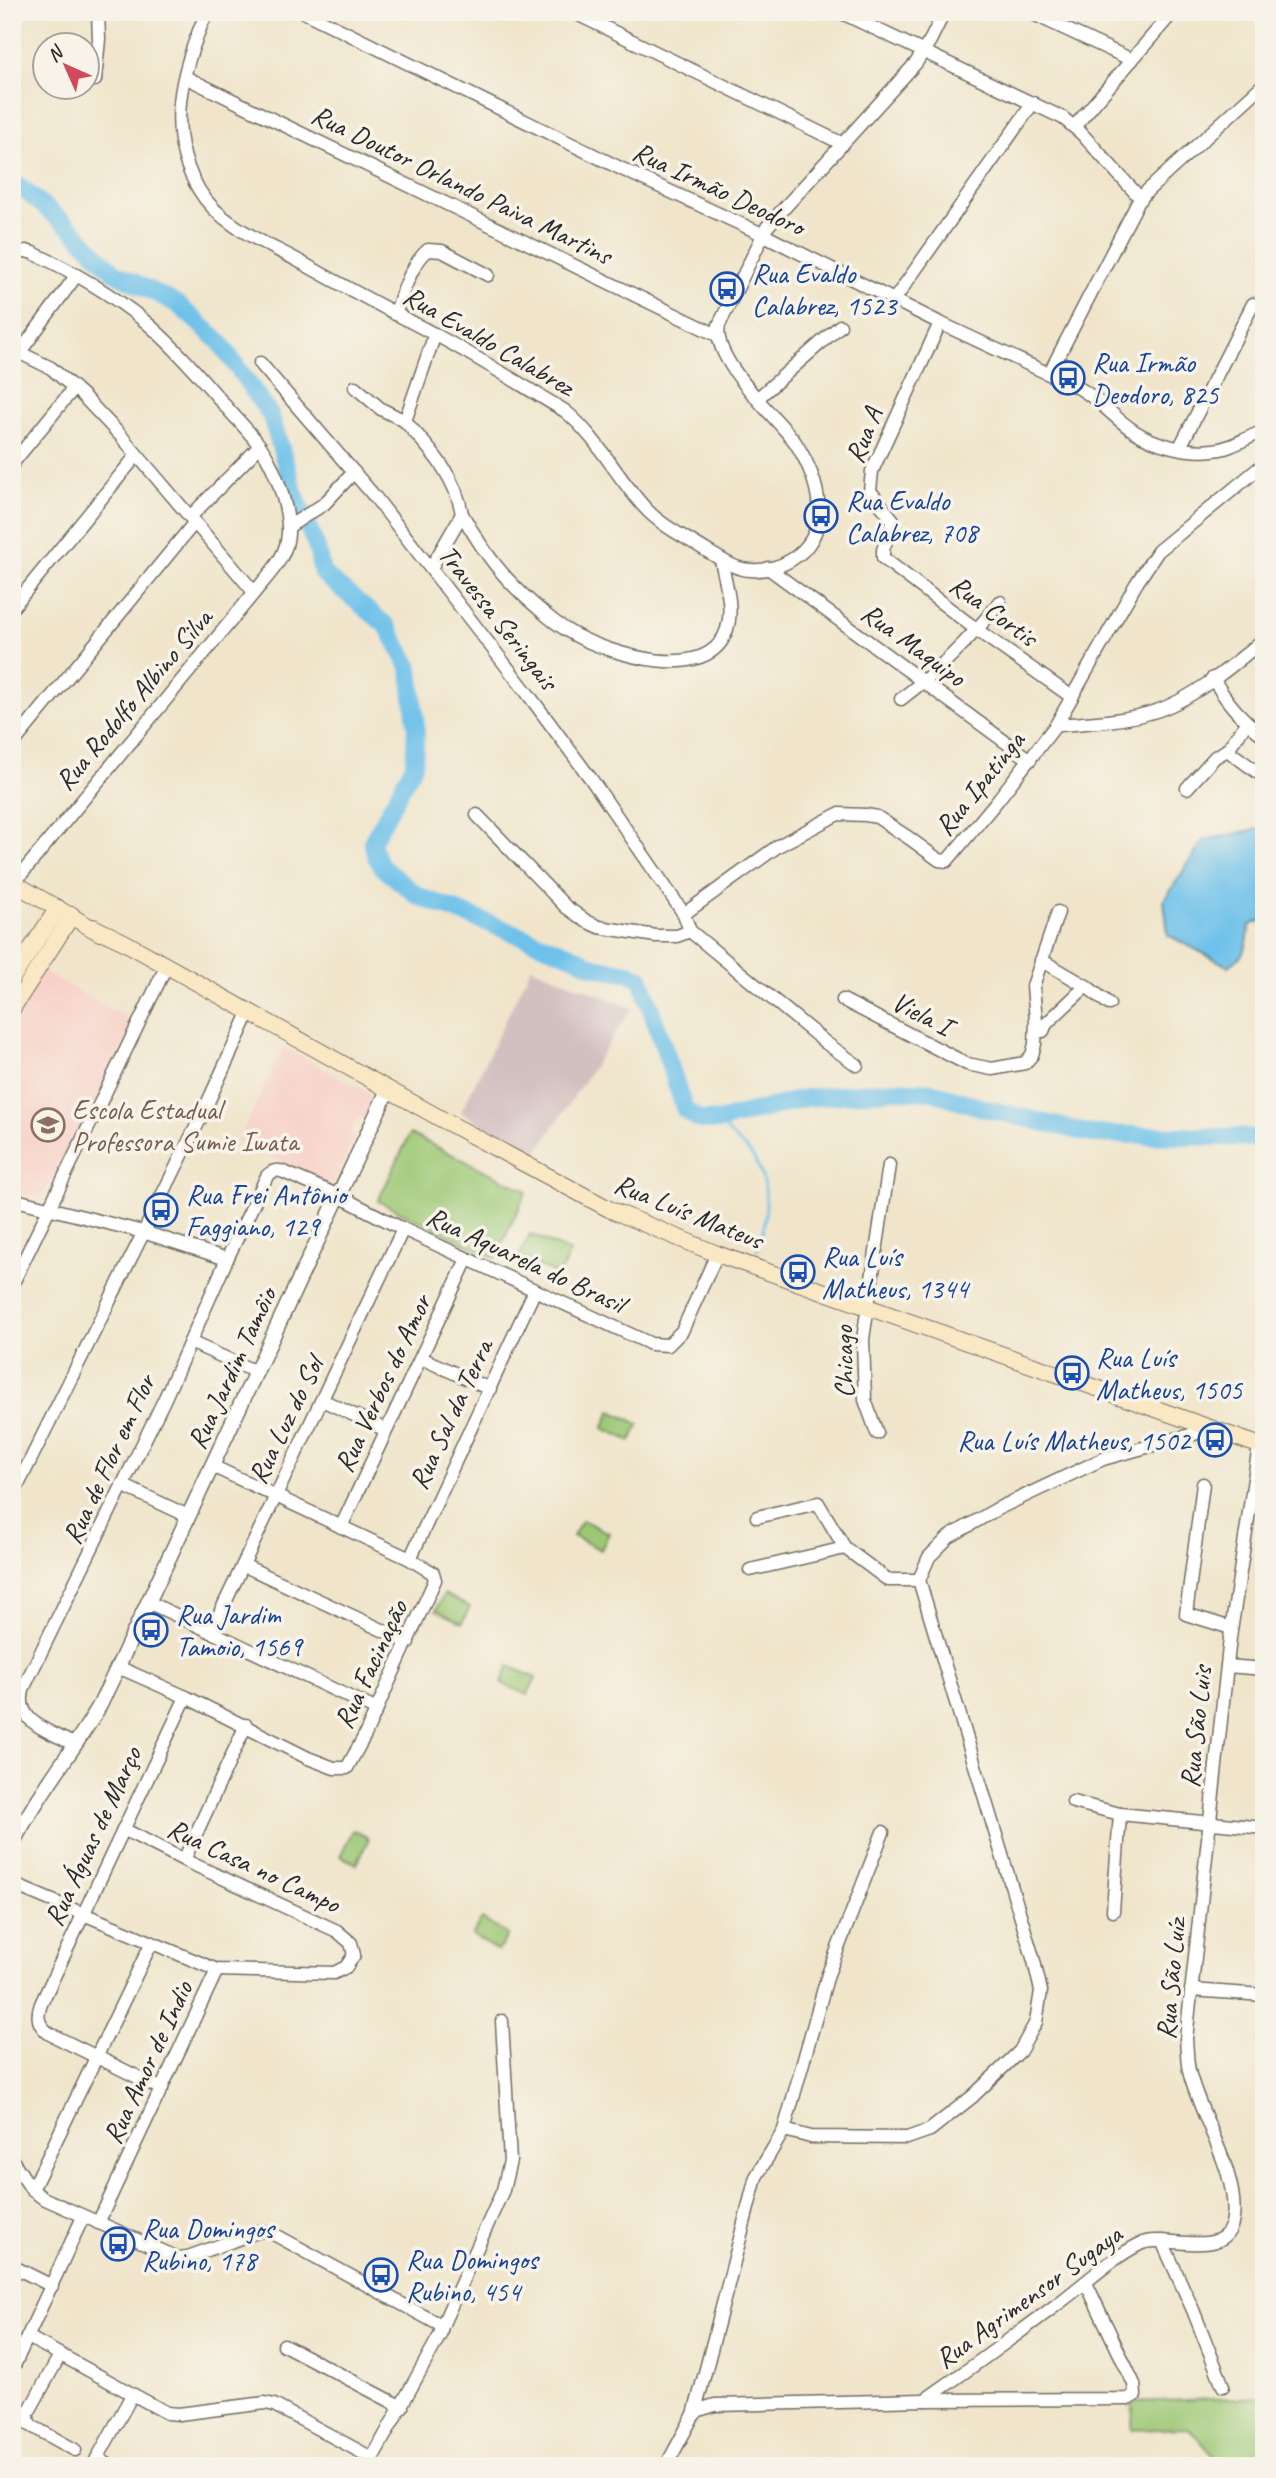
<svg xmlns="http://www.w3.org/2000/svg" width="1276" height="2478" font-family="Caveat,sans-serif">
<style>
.built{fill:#f7d1c7}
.industrial{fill:#d2bfc0}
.green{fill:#9cc875;stroke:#647a50;stroke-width:2}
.water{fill:#6ec1ea;stroke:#4c768a;stroke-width:2}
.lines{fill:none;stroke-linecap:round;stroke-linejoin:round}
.stream{stroke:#6ec1ea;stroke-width:2.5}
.river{stroke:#6ec1ea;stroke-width:18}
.minor-casing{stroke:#706c63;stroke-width:15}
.tertiary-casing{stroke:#706c63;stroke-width:17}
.secondary-casing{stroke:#706c63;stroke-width:18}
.minor{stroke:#fff;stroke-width:12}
.tertiary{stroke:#fff;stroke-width:14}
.secondary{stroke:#fae7c3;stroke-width:16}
.labels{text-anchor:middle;stroke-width:7;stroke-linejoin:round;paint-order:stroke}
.street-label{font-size:28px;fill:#2b2b2b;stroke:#f7f3e8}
.transit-label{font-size:28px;fill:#164399;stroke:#f7f3e8;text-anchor:start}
.education-label{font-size:28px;fill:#785e54;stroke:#f7f3e8;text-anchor:start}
</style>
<rect width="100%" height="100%" fill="#f7f3e8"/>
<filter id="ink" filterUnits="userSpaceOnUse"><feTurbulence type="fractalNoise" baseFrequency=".0143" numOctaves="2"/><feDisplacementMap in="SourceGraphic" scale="14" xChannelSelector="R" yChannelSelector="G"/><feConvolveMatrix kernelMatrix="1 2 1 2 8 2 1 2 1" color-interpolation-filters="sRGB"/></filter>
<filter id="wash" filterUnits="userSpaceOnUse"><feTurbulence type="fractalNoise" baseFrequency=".00686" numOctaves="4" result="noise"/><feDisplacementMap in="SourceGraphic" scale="28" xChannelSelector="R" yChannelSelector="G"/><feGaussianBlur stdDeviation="1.57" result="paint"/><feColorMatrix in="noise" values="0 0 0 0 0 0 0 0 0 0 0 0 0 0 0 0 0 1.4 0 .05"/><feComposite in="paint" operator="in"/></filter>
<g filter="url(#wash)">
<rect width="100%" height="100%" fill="#f0e5cb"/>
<g class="built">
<path d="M43,972l92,50 -79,157 -12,15 -18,2 -14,-4v-171z"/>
<path d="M284,1047l86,47 1,13 -7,13 -6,-2 -7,16 5,3 -23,46 -8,1 -87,-43z"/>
</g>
<path class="industrial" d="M531,967l101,41 -98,149 -73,-45z"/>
<g class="green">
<path d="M410,1134l117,57 -32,67 -117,-57z"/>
<path d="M530,1234l40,18 -11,24 -40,-19z"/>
<path d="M611,1411l28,13 -8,17 -28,-13z"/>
<path d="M582,1520l27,13 -8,17 -28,-14z"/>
<path d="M444,1594l26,13 -8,16 -26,-13z"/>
<path d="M509,1666l27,12 -9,17 -26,-12z"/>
<path d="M353,1830l16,8 -12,26 -17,-8z"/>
<path d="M482,1919l26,16 -10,16 -26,-16z"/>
<path d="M1264,2397v69h-41l-34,-38 -57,2 1,-28z"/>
</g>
<path class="water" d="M1264,828v92l-14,5c-3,19 -3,31 -22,41l-60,-31 -4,-35 40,-60z"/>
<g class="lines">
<path class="stream" d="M718,1121c9,11 19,19 28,28 26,27 23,69 11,101"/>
<path class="river" d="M12,180l62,51 40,41 63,32 42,37 52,75 23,76 23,56 5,25 65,53 23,42 6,58 -2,39 -42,77 4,15 7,11 35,28 155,60 21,11 35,6 12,6 44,131 15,10 18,1 88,-23 89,-8 38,2 50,16 109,26 172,4"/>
</g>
</g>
<g filter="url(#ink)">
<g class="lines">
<defs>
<g id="minor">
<path d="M207,12c-26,58 -43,120 -8,178 20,34 64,52 98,70 44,25 90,49 135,73 46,24 89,52 133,78 33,27 52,67 81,98 17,18 41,29 61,42 14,8 28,19 44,19 13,1 29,-3 40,-10 45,-28 27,-82 4,-118 -21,-28 -84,-82 -76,-117l48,-98 149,-164 15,-24 13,-27"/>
<path d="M304,12l322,159 136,63 178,89 139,65c20,11 35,30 55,43 21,14 54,22 79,19 18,-1 34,-13 51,-19"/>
<path d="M573,12l268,131"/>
<path d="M840,12l223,106 18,15 60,66"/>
<path d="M1029,12l103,48"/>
<path d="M185,77l532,258"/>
<path d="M95,80l4,-41 -1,-27"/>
<path d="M1074,127l99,-115"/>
<path d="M12,254l14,-3 7,2c38,17 83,44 114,70 30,26 55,56 81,86 14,16 30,31 40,50 11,21 24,59 19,82 -3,16 -14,29 -24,41l-249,301"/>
<path d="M894,300l139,-197"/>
<path d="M395,314c8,-21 16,-50 33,-64l14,1 46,24"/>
<path d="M940,323l-68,148 -2,20 23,29 -10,30v8l94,72 95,67"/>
<path d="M12,349l39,19 31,27 39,41 133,156"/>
<path d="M20,352l56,-76"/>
<path d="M260,363l115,134 153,197 63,85 93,135 6,17"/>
<path d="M1049,374l88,-170 9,-12 118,-108"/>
<path d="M355,387l26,22 24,12"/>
<path d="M758,398l82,-72"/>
<path d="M1180,447l73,-143"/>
<path d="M12,464l62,-76"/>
<path d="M462,514c22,39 42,66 77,95 10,9 22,18 34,25 36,20 137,52 154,-5 7,-22 -2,-48 -6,-69"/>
<path d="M191,516l69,-70"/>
<path d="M288,527l36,-23 30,-32"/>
<path d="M431,568l31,-54c-7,-40 -32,-64 -57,-93l30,-87"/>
<path d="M768,568l262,192"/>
<path d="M12,608l124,-152"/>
<path d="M1213,678c13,24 29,42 51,58"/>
<path d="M901,699c37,-28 70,-61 99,-97"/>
<path d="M1247,723l-20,27 37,27"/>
<path d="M1056,725c34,-2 71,-4 103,-15 36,-13 76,-46 105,-71"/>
<path d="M12,745l183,-223"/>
<path d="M1187,788l28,-31 12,-7"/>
<path d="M477,815l89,92 20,14 13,6 57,9h21l13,-5"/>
<path d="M684,914l94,-68 60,-32 28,1 11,2 32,21 30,22 8,1 50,-60 59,-76 80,-141 22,-33 106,-87"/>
<path d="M690,931l136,112 31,22"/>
<path d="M1041,960l45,26 23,18"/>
<path d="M843,1000l124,64 25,5 33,-6 7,-8 3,-11 1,-23 -3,-35 25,-74"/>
<path d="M1043,1031l3,-7 40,-38"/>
<path d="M12,1199l131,33 84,27"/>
<path d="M12,1285l154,-318"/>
<path d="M190,1342l66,30"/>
<path d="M421,1358l69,31"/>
<path d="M322,1400l64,30"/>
<path d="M877,1433l-12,-33 -2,-61 26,-174"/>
<path d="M1203,1484l-17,130 45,14"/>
<path d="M122,1485l66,31"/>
<path d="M12,1497l190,-382 47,-102"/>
<path d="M757,1517l61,-14 27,45"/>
<path d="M341,1527l126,-268"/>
<path d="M410,1559l125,-269"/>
<path d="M243,1565l165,77"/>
<path d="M750,1570l95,-22 43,32h31l115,381 7,30 -5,31 -16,29 -48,46 -42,33 -23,8 -96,-1 -27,-7"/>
<path d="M919,1580l10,-23 20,-20 48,-28 106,-50 109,-30"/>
<path d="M148,1602l229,108"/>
<path d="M211,1632l192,-403"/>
<path d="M1227,1666l37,3"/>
<path d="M118,1667l68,30 122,61 26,10h13l18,-33 70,-155 -2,-7 -23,-14 -198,-93"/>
<path d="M75,1745c-25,-14 -63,-23 -51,-58l141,-289 62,-139 40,-83c6,-6 11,-7 19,-3l53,23 64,33 248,115 17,1 14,-14 35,-77"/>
<path d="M1073,1802l47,12 -7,97"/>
<path d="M1120,1814l144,14"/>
<path d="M184,1860l62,-135"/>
<path d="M12,1884l205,86 117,3 12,-6 8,-12 -3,-12 -14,-12 -153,-71 -61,-31"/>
<path d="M1191,1990l73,5"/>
<path d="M162,2089l-112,-55c-12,-8 -14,-17 -9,-30l145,-307"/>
<path d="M12,2160l20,30 11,8 135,60 10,-1 72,-26 10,1 172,94"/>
<path d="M32,2190l119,-246"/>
<path d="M98,2223l119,-253"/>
<path d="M1162,2241l31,69 30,76"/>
<path d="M12,2266l40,20"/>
<path d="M28,2337l139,76 12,1 86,-11 9,2 98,53"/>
<path d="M284,2345l118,62"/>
<path d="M60,2355l-33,60 3,10 45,25"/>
<path d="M12,2370l71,-153"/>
<path d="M925,2400c47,-33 93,-66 138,-100 25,-19 49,-42 77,-56 24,-12 88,19 93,-26 6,-45 -34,-103 -44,-147 -2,-10 -2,-21 -3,-32l44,-401 29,-192"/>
<path d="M694,2415l62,-238 28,-47 44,-156 55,-142"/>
<path d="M97,2458l13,8"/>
<path d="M93,2466l39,-71"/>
<path d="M368,2466l72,-131 2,-9 61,-136 7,-29 -8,-140"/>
<path d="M666,2466l27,-50 6,-6 16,-5 210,-5 203,-1 7,-4 -1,-11 -48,-101"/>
</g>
<path id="tertiary" d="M12,1844c25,-49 60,-91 88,-139l288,-615"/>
<g id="secondary">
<path d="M12,882l88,51"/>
<path d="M93,927l31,15 321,179 164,88 108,45 547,193"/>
<path d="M12,978l46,-70"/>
<path d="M12,1009l60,-94"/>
</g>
</defs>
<use href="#minor" class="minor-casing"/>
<use href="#tertiary" class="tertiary-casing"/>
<use href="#secondary" class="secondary-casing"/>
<use href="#minor" class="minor"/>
<use href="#tertiary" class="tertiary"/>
<use href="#secondary" class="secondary"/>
</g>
</g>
<defs>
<symbol id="bus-ring" viewBox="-11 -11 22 22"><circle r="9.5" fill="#f7f3e8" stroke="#1a4fb4" stroke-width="1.5"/><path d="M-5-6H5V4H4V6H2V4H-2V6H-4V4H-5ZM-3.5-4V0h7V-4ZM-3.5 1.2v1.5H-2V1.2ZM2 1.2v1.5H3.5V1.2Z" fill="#1a4fb4"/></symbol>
<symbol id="school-ring" viewBox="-11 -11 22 22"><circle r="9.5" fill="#f7f3e8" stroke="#8d6e63" stroke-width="1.5"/><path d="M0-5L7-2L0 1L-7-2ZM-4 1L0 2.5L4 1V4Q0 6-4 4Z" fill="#8d6e63"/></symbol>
</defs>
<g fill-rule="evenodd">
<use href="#bus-ring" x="708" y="270" width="38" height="38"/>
<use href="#bus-ring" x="1049" y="359" width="38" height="38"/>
<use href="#bus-ring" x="802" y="497" width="38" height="38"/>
<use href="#school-ring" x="29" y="1106" width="38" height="38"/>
<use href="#bus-ring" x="142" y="1191" width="38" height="38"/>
<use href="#bus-ring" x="779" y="1253" width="38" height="38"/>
<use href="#bus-ring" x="1053" y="1354" width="38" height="38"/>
<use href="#bus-ring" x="1196" y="1421" width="38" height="38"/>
<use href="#bus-ring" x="132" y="1611" width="38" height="38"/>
<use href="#bus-ring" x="99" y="2225" width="38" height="38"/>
<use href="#bus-ring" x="362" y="2256" width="38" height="38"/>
</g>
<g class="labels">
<g class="street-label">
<text transform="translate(462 184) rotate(26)" y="10">Rua Doutor Orlando Paiva Martins</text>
<text transform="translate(719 188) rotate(25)" y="10">Rua Irmão Deodoro</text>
<text transform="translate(489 340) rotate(30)" y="10">Rua Evaldo Calabrez</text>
<text transform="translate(863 435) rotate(-68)" y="10">Rua A</text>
<text transform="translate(994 610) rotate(36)" y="10">Rua Cortis</text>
<text transform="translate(499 617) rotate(52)" y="10">Travessa Seringais</text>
<text transform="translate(914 644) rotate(36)" y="10">Rua Maquipo</text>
<text transform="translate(133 699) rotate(-50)" y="10">Rua Rodolfo Albino Silva</text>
<text transform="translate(979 783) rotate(-51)" y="10">Rua Ipatinga</text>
<text transform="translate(922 1013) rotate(27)" y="10">Viela I</text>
<text transform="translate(689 1211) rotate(22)" y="10">Rua Luís Mateus</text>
<text transform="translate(526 1259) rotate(25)" y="10">Rua Aquarela do Brasil</text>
<text transform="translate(843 1362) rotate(-91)" y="10">Chicago</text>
<text transform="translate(231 1368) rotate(-65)" y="10">Rua Jardim Tamôio</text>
<text transform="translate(382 1383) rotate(-65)" y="10">Rua Verbos do Amor</text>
<text transform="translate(450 1414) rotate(-65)" y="10">Rua Sal da Terra</text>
<text transform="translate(285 1420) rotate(-64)" y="10">Rua Luz do Sol</text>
<text transform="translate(108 1459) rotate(-65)" y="10">Rua de Flor em Flor</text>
<text transform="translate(370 1664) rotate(-65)" y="10">Rua Facinação</text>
<text transform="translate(1195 1727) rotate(-84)" y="10">Rua São Luis</text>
<text transform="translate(92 1836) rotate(-65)" y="10">Rua Águas de Março</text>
<text transform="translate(254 1865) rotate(25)" y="10">Rua Casa no Campo</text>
<text transform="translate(1170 1979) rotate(-85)" y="10">Rua São Luíz</text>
<text transform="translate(147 2062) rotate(-65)" y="10">Rua Amor de Indio</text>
<text transform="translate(1028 2296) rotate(-36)" y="10">Rua Agrimensor Sugaya</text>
</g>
<g class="transit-label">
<text x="752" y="283">Rua Evaldo<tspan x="752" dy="32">Calabrez, 1523</tspan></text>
<text x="1092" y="372">Rua Irmão<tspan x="1092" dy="32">Deodoro, 825</tspan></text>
<text x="846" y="510">Rua Evaldo<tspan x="846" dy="32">Calabrez, 708</tspan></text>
<text x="186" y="1204">Rua Frei Antônio<tspan x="186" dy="32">Faggiano, 129</tspan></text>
<text x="822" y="1266">Rua Luís<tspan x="822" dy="32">Matheus, 1344</tspan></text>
<text x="1096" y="1367">Rua Luís<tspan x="1096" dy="32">Matheus, 1505</tspan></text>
<text x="1190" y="1450" text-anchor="end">Rua Luís Matheus, 1502</text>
<text x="176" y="1624">Rua Jardim<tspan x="176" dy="32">Tamoio, 1569</tspan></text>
<text x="142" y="2238">Rua Domingos<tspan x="142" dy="32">Rubino, 178</tspan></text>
<text x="406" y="2269">Rua Domingos<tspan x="406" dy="32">Rubino, 454</tspan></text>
</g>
<g class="education-label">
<text x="72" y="1119">Escola Estadual<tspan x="72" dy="32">Professora Sumie Iwata</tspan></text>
</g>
</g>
<rect width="1276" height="2478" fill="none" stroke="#f7f3e8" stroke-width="42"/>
<g transform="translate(66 66) rotate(315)"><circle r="33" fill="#f7f3e8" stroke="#a5a39c" stroke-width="2"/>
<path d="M0-5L12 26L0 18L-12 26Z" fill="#d1495b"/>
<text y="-10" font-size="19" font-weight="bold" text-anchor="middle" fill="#2b2b2b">N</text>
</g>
</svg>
